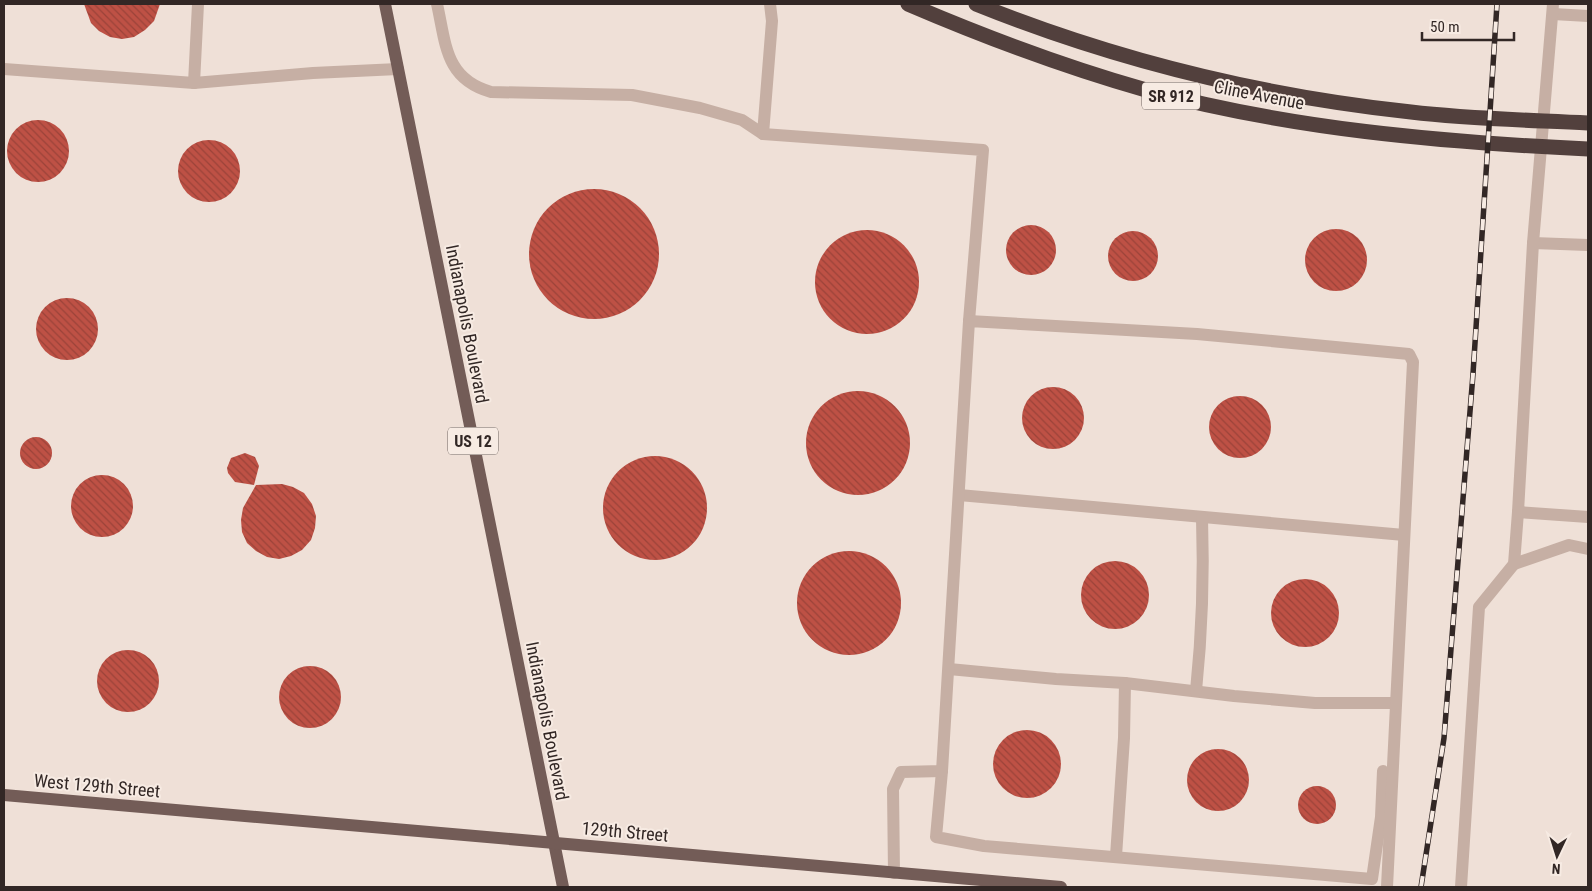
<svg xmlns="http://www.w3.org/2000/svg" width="1592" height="891" font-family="'Roboto Condensed',sans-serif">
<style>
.building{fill:url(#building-back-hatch)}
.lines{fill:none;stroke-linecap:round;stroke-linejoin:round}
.minor{stroke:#c6afa4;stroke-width:12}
.major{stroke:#735c57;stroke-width:12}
.highway{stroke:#52403d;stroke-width:15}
.rail-casing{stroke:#322725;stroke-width:5.5}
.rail{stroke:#f7ebe3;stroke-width:4;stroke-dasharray:11;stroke-linecap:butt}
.labels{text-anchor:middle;stroke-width:4;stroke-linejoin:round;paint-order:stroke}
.shield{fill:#f7ebe3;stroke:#6d625e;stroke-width:1}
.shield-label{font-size:16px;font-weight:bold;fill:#322725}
.street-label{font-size:18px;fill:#322725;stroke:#f7ebe3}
</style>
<defs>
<pattern id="building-back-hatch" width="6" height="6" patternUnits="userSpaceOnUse" patternTransform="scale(1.25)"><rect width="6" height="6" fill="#be5145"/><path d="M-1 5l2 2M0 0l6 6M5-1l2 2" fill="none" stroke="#9b4339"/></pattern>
</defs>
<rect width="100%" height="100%" fill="#efe0d7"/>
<g class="building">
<path d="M84,4h76l-6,17 -9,9 -11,7 -12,2 -12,-2 -11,-6 -8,-8z"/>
<circle cx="38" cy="151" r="31"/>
<circle cx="209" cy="171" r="31"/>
<circle cx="594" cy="254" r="65"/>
<circle cx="1031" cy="250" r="25"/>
<circle cx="1336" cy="260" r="31"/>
<circle cx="867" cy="282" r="52"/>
<circle cx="1133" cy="256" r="25"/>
<circle cx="67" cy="329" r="31"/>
<circle cx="1053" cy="418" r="31"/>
<circle cx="858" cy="443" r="52"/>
<circle cx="1240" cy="427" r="31"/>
<circle cx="36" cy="453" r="16"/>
<path d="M245,453l10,4 4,9 -5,19 -19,-3 -7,-9 -1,-5 4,-10z"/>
<circle cx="655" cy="508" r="52"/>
<circle cx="102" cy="506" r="31"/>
<path d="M282,484l11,3 11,6 8,11 4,12 -1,12 -4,12 -9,10 -11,6 -12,3 -12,-2 -11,-6 -9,-8 -5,-11 -1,-12 2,-12 13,-23z"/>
<circle cx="849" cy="603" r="52"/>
<circle cx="1115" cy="595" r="34"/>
<circle cx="1305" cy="613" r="34"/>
<circle cx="128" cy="681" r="31"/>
<circle cx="310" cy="697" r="31"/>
<circle cx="1027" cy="764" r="34"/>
<circle cx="1218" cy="780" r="31"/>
<circle cx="1317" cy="805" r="19"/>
</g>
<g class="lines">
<g class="minor">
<path d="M437,4c9,40 8,75 54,88l141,3 68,13 42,12 21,14"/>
<path d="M770,4l2,17 -9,113 220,16 -14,171"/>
<path d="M1553,14l35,2"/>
<path d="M4,69l190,14 119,-10 85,-4"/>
<path d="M194,83l4,-79"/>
<path d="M1533,243l55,2"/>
<path d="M959,495l445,40"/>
<path d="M1518,512l15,-269 20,-239"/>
<path d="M1514,564l55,-19 19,4"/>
<path d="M949,669l107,10 69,4 109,13 81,7h80"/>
<path d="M1196,691c6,-58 8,-115 6,-174"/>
<path d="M942,771l-6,66 48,9 388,33 9,-62 2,-46"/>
<path d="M1116,856l8,-118 1,-55"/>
<path d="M894,873l-1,-84 8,-17 41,-1 27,-450 228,13 212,20 4,8 -26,525"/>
<path d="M1461,887l18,-280 35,-43 4,-52 70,5"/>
</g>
<g class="major">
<path d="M385,4l178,883"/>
<path d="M4,795l1057,92"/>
</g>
<g class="highway">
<path d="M908,4c77,33 157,63 238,86 145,39 293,52 442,59"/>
<path d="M976,4c139,56 286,92 435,108 59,7 118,8 177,11"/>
</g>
<defs>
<path id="rail" d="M1421,887l23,-149 7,-89 22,-275 24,-370"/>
</defs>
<use href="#rail" class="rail-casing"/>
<use href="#rail" class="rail"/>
</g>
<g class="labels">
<g class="shield">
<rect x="1142" y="82.5" width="58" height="27" rx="4"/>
<rect x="448" y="427.5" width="50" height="27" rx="4"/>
</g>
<g class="shield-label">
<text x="1171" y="102">SR 912</text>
<text x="473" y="447">US 12</text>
</g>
<g class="street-label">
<text transform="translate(1259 95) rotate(11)" y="6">Cline Avenue</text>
<text transform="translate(467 324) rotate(79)" y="6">Indianapolis Boulevard</text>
<text transform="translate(547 721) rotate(79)" y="6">Indianapolis Boulevard</text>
<text transform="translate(97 786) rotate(5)" y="6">West 129th Street</text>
<text transform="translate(625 832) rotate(5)" y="6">129th Street</text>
</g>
</g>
<rect width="1592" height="891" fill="none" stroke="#322725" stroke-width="10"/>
<g transform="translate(1557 856) rotate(184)" stroke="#f7ebe3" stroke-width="4" paint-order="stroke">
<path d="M0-4L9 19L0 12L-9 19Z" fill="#322725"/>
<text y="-8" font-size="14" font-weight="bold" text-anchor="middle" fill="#322725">N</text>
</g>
<path d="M1422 32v8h92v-8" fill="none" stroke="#322725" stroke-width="2.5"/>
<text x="1430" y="32" font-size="15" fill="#322725" stroke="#f7ebe3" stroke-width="4" paint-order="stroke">50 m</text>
</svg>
